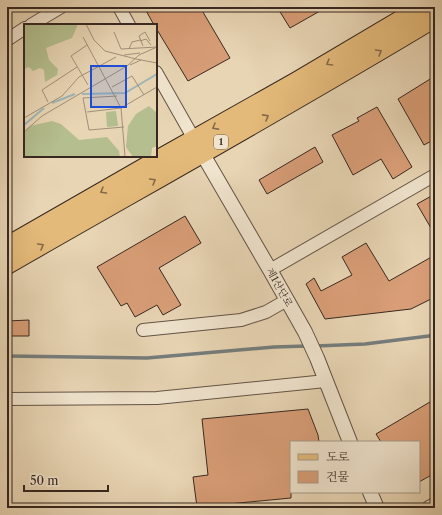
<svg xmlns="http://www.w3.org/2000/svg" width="442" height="515" font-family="'Libre Caslon Text','Noto Serif KR',serif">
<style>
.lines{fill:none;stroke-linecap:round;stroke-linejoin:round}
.stream{stroke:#757d7c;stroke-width:3.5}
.building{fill:#d99e77;stroke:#372821}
.minor-casing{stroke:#635346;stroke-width:14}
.tertiary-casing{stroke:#635346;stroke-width:16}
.primary-casing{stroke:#372821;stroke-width:20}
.minor{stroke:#f0e4ce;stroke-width:12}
.tertiary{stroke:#f0e4ce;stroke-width:14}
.primary{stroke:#e4ba7a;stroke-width:18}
.oneway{stroke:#856a49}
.labels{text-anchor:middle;stroke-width:3;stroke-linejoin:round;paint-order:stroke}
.shield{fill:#f0e4ce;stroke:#6e6055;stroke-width:1}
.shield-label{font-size:9px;font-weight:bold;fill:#372821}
.street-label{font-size:10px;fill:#372821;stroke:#f0e4ce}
.inset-river{fill:none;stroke:#9eb5b9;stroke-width:2}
.inset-road{fill:none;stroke:#a19079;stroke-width:1}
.view{fill:#1d4ed8;fill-opacity:0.15;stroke:#1d4ed8;stroke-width:2}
.inset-edge{fill:none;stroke:#372821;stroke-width:2}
</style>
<rect width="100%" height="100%" fill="#e8d5b4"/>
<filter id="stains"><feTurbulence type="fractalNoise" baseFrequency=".005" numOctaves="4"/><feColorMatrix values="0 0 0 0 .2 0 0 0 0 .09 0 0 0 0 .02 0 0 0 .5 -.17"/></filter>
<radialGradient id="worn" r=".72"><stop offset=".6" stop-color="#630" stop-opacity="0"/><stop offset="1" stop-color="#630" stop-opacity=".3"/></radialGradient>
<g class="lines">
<g class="stream">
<path d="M316,346l49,-2 64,-8 6,-2"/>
<path d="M7,356l140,2 127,-11 33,-1"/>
</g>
</g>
<g class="building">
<path d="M144,7h56l30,51 -42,23 -32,-53v-3h-2z"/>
<path d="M277,7h50l-37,21z"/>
<path d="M435,76v63l-11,6 -26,-46z"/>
<path d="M377,107l35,60 -19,12 -12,-20 -28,16 -21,-40 27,-14 -2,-3z"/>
<path d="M315,147l8,15 -56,32 -8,-14z"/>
<path d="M435,194v41l-18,-31z"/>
<path d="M185,216l16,27 -42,25 22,37 -18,10 -6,-10 -22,12 -8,-14 -6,3 -24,-39z"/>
<path d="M366,243l23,38 46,-26v42l-24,12 -86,10 -19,-35 8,-6 7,13 31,-16 -10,-18z"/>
<path d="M29,320v16h-22v-15z"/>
<path d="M435,399v74l-16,9v-40h-38l-5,-8z"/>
<path d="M308,409l10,26 1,7h-28v56l-94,9 -4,-30 15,-2 -6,-56z"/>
</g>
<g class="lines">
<defs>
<g id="minor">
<path d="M119,7l10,18"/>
<path d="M31,25l30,-18"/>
<path d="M7,40l18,-12"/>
<path d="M156,72l38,67"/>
<path d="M270,270l165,-95"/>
<path d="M143,330l98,-10 25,-8 21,-12"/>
<path d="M7,399l150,-1 169,-17"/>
</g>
<g id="tertiary">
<path d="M198,146l72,124 35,62 12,26 33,84"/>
<path d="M370,492l7,16"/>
<path d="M429,508l6,-3"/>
</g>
<g id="primary">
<path d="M7,246l157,-90 133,-75 125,-74"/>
<path d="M7,265c143,-82 287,-162 428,-247"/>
</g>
</defs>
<use href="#minor" class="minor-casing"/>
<use href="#tertiary" class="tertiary-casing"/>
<use href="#primary" class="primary-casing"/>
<use href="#minor" class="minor"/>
<use href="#tertiary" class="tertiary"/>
<use href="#primary" class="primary"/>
</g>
<defs><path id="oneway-chevron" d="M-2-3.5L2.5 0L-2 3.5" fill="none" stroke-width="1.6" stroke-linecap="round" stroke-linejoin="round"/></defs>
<g class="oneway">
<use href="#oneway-chevron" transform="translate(379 52) rotate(-31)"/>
<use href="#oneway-chevron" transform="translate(329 63) rotate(150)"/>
<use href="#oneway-chevron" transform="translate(266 117) rotate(-29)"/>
<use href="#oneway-chevron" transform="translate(215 127) rotate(151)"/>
<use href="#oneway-chevron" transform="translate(153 181) rotate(-30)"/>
<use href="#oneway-chevron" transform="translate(103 191) rotate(150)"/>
<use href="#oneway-chevron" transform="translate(41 246) rotate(-30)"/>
</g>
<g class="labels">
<rect class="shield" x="214" y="135" width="14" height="14" rx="3"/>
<g class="shield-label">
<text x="221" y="145">1</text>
</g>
<g class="street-label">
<text transform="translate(280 287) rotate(61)" y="4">제1산단로</text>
</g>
</g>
<g transform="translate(24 24)">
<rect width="133" height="133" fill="#e8d5b4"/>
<path d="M92,87l2,15 -11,1 -1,-15z" fill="#b4be8e"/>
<path d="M0,0h54l-6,14 -26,10 3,12 9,9 -1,6 -12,7 -1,-12 -4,-2 -7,3 -4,-4 -5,2zM125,82l8,7v33l-5,2 -1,9h-18l-7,-10 2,-21 8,-12zM28,97l9,3 18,16 28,-3 12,14 1,6h-96v-26l6,-5z" fill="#b4be8e"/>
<path class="inset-river" d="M58,70l43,-1 32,-19M28,79l23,-9M0,101l20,-17"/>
<path class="inset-road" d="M62,0l8,16 11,11 31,8M90,8l7,17 36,-2M59,13l38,71 4,49M116,17l6,-2 5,6M63,21l-16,11 17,29M119,22l-4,-10 6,-4 5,9M105,25l3,-7 8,-2M100,31l16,-2M112,35l21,4M106,41l11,-5M88,63l20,-11 12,19M93,72l-34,2 6,32 35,-3M24,78l-6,-12 35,-23M63,88l34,-4 36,-21M0,94l38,-22 17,-19 37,-20M0,108l18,-16 85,-50 12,-11 18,-8"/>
<path class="view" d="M67,42h35v41h-35z"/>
<rect width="133" height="133" class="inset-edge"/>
</g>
<rect width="442" height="515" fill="none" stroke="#e8d5b4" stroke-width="24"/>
<rect x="8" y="8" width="426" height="499" fill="none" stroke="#372821" stroke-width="2"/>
<rect x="12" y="12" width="418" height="491" fill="none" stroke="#372821"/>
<rect x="290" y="441" width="130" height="52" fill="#f0e4ce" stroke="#a69989"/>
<rect x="298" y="454" width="20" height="6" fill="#e4ba7a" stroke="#a69989"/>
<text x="326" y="461" font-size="12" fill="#372821">도로</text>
<rect x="298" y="471" width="20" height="12" fill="#d99e77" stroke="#a69989"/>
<text x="326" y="481" font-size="12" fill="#372821">건물</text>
<path d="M24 485v6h84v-6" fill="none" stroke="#372821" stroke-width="2"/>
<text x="30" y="485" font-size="12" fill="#372821" stroke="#f0e4ce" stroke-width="3" paint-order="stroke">50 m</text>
<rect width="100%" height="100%" filter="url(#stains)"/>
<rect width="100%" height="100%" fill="url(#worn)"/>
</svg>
